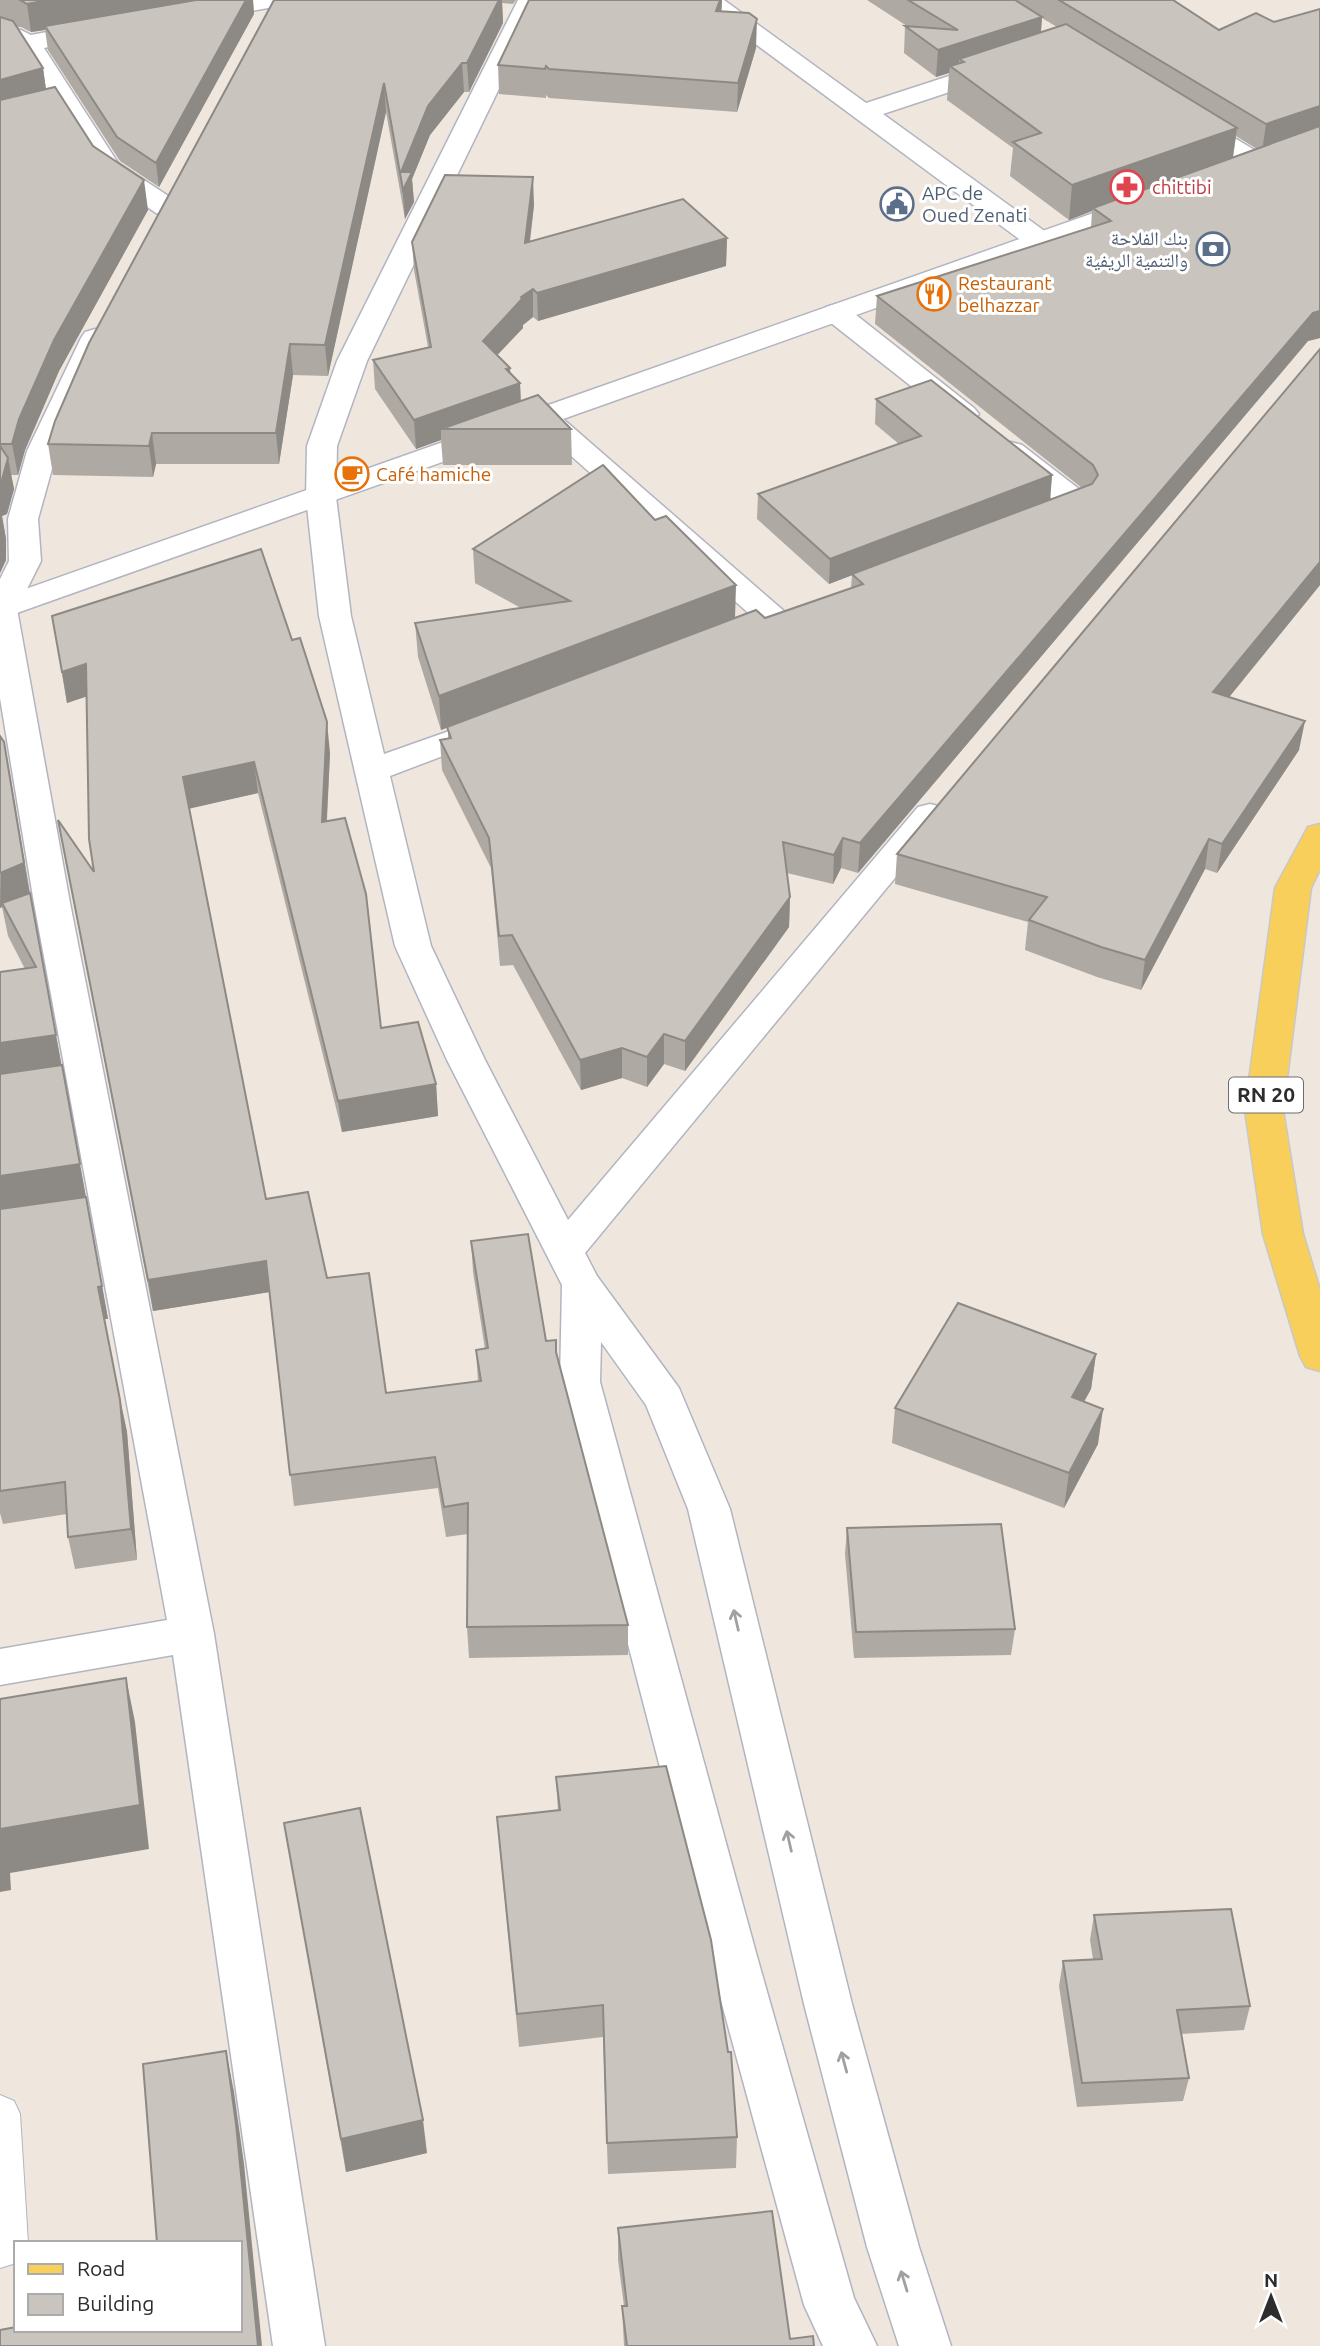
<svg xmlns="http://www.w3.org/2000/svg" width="1320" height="2346" font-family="Ubuntu,'Noto Naskh Arabic',sans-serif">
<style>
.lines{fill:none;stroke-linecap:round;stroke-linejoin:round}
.service-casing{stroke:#b2b5c1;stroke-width:2}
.minor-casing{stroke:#b2b5c1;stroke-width:3}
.tertiary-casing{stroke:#b2b5c1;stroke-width:3}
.primary-casing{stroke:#c8c8c8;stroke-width:3}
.service{fill:#fff;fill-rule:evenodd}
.minor{fill:#fff;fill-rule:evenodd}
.tertiary{fill:#fff;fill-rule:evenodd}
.primary{fill:#f8cf5a;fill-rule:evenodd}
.wall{fill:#aea9a3;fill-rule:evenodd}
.shaded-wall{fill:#8d8985}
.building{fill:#cac4be;stroke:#8d8985;stroke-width:2}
.oneway{stroke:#a0a0a0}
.labels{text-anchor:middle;stroke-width:6;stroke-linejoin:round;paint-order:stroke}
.far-health-label{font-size:19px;fill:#be3a42;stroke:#fff;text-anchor:start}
.far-service-label{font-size:19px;fill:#4e5e75;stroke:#fff;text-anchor:start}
.far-food-label{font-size:19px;fill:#c56008;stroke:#fff;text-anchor:start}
.shield{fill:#fff;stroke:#6c6c6c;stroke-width:2}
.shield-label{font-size:21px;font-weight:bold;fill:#2d2d2d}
</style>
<rect width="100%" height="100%" fill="#efe7de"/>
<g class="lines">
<defs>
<path id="service" d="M0,2095l14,6 6,13 8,129h-12v20l-16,5z"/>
<g id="minor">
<path d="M232,0h54l-3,5 -9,2 -74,13 -9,-2 -3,-5 3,-5z"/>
<path d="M518,0h24l-175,361 -30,85 -1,51 15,119 33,138 105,-37 12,3 5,7 -5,7 -111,42 41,170 54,114 83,160 350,-413 12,-3 12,3 5,8 -362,438 12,23 82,112 51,121 122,495 67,243 32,99h-52l-32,-99 -63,-243 -116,-495 -42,-104 -45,-63 -1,40 158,578 96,338 23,48h-54l-19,-41 -94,-345 -150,-578 2,-97 -115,-225 -52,-114 -76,-330 -13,-119 1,-51 30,-85z"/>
<path d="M696,0h28l142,103 123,-40 9,-3 9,3 4,5 -4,5 -124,41 167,121 4,6 -4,6 -10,2 -10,-2z"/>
<path d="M100,22l9,3 4,5 -4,5 -65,13 74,115 58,38 4,6 -4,6 -10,2 -10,-2 -57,-39 -80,-126 -19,-6v-16l21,4 10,5z"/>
<path d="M1189,114l9,2 68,41 4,6 -4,6 -9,2 -9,-2 -68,-41 -4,-6 4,-6z"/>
<path d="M836,304l10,3 128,101 5,6 -5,6 -10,3 -10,-3 -128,-101 -4,-6 4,-6z"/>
<path d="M95,329l10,3 4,6 -52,113 -19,68 3,42 -24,48 53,294 144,731 111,712h-52l-100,-691 -173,30v-36l167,-29 -133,-717 -34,-205v-119l9,-18 -1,-42 19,-68 54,-113 4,-6z"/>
<path d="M544,408l10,3 231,201 5,7 -5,7 -11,3 -11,-3 -229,-203 -5,-6 5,-6z"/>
<path d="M1011,442l11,3 66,51 4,7c-10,15 -43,25 -60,21l-4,-7 4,-7 23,-9 -55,-44 -4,-6 4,-6z"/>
</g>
<path id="tertiary" d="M1139,197l10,2 4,6 -4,6 -1149,408v-21z"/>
<path id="primary" d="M1320,824v45l-9,19 -28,222 20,124 17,56v81l-14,-4 -6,-11 -37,-122 -18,-124 30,-222 33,-61z"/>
</defs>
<use href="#service" class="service-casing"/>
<use href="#minor" class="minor-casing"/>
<use href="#tertiary" class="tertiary-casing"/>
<use href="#primary" class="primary-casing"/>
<use href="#service" class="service"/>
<use href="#minor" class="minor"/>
<use href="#tertiary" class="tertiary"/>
<use href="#primary" class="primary"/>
</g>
<g class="wall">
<path d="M0,0h253l1,14 -95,173 -39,-26 -72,-111 -3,-20 -14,2 -10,-5h-5l27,41 3,21 102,121 -89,161 -34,79 -7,25h-7l3,14 -7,25 -5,2 4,23v21l-6,13z"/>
<path d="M274,0h242l-3,4 -11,-1 1,20 -34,69h-5l-34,43 -18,44 2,23 -9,17 -19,-107 -58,264 -35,-1 -14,89h-123l-3,13 -100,-2 -5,-31z"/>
<path d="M722,0l-1,11 35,37 -19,64 -188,-14 -3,-3v3l-47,-4 -1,-29z"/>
<path d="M867,0h306l46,30 55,-8 46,-13v329l-12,3 -450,532 -17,-5 -8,16 -46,-11 3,24 -1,30 -104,144 -21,-7 -17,23 -25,-9 -41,12 -68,-125 -13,1 -9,-98 -49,-98 -2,-30 8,-2v-11l-7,3 -23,-73 -3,-34 106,-15 -46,-25 -2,-34 262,69h30l86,-30 1,-13 -23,9 -72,-65 1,-25 141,-50 -24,-20 1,-25 176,76 -2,25 32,-12 -207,-164 2,-28 214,-68 1,-17 -23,9 -59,-44 3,-28 -66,-48 2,-27 -13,4 -32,-24 1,-27h2zM1042,18l15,9 -16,5zM1236,136l21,13 -24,9z"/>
<path d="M534,205l-4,37 197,-4 -1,28 -188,55 -5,-4 -10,8v3l-26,27 14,18 9,10 1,18 50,28 1,36h-129l-2,-25 -25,9 -41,-60 -2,-29 55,-13 -14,-77 -2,-28z"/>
<path d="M1320,349v236l-91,112 70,53 -82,123 -12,-4 -64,121 -44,-13 -72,-27 3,-28 -133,-38 2,-30z"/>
<path d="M52,616l278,137 -3,68 54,207 55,56 2,32 -96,16 -84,-339 -69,15 77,391 61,79 59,115 92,-11 -2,-32 9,-1 -12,-77 -2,-31 75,100 10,-1 1,14 71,271v30l-159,3 -2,-31 1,-93 -22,3 -8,-49 -144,18 -25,-214 -116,19 -95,-491 36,52 -7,-176 -20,7z"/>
<path d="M0,736l4,6 6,32 20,119 78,426h-4l23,113 10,128 -62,9 -7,-32 -1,-23 -64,10 -3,-11v-541l25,-3 -17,-33 -6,-29 -2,1z"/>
<path d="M1096,1354l-5,35 -7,13 14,42 -34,64 -172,-65 3,-35z"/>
<path d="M847,1528l168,101 -4,26 -157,3 -9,-104z"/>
<path d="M556,1777l181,360 -1,31 -128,6 -5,-137 -84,10 -19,-196 -3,-34 61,-6z"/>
<path d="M284,1823l143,330 -81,19z"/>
<path d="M1094,1915l156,91 -6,24 -63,4 8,44 -6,23 -106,6 -18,-121 4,-25 30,-2 -3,-19z"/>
<path d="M618,2228l172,111 24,7h-190l-2,-40h2l-6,-46z"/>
</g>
<g class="shaded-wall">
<path d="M48,0h168l-171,26v4l-14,2 -4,-28z"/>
<path d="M246,0h7l1,14 -95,173 -3,-24z"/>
<path d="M499,0h3l1,23 -34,69 -2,-29z"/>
<path d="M720,0h2l-1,22 -5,-11z"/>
<path d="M1042,17l-2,26 -76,19 -5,-3v11l-9,-4 -1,7 -13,4 2,-27z"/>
<path d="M757,19l-1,29 -19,64 1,-29z"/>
<path d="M462,63l2,29 -34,43 -18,44 2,23 -9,17 -4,-47 27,-66z"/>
<path d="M43,68l4,29 -47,14v-31z"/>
<path d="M384,83l2,29 -58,264 -3,-31z"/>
<path d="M1320,106v20l-58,26 4,-28z"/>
<path d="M1237,128l-5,34 -139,46 -1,3 -23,9 3,-35z"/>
<path d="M533,177l1,28 -8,66 -1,-28z"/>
<path d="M144,180l4,30 -89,161 -34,79 -7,25 -6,-31 7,-25 35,-79z"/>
<path d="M727,238l-1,28 -188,55 -1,-28z"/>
<path d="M533,289v28l-10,8v3l-39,41 -1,-28 38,-44z"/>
<path d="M1320,311v27l-12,3 -450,532 2,-30 453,-530z"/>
<path d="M290,344l3,31 -14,89 -3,-31z"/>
<path d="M510,368l1,18 9,-3 1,29 -80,17v11l-25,9 -2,-29 92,-51z"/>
<path d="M152,433l4,31 -3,13 -4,-31z"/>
<path d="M8,458l6,31 -7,25 -5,2 4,23v21l-6,13v-89z"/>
<path d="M1052,475l-2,25 -221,84 1,-25z"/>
<path d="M1320,562v23l-111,137 4,-30z"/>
<path d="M736,585l-1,34 -294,111 -2,-34z"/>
<path d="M86,664l5,31 -24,8 -5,-31z"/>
<path d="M1305,721l-6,29 -82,123 5,-29z"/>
<path d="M327,722l3,31 -5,100 -3,-31z"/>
<path d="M4,742l26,153 -28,8v4l-2,1z"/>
<path d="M254,762l4,31 -70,16 -5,-32z"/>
<path d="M843,838l-2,30 -8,16 1,-29z"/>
<path d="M1209,839l-4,30 -64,121 4,-30z"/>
<path d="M790,897l-1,30 -104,144v-30z"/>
<path d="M36,926l26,142 -62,9v-34l56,-8z"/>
<path d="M664,1034v30l-17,23v-30z"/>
<path d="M622,1048v30l-41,12 -1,-30z"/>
<path d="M436,1084l2,32 -96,16 -4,-31z"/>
<path d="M68,1098l18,99 -86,12v-33z"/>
<path d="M92,1229l16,90h-4l-6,-32z"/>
<path d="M266,1261l4,31 -117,19 -5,-31z"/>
<path d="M1096,1354l-5,35 -24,43 5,-35z"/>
<path d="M120,1400l7,32 10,128 -6,-31z"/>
<path d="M1103,1409l-5,35 -34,64 5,-35z"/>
<path d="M126,1678l9,44 14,127 -139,24 1,17 -11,2v-63z"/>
<path d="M226,2051l8,41 10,72 18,182h-4z"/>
<path d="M423,2120l4,33 -81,19 -5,-33z"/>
</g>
<g class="building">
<path d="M20,0h28l-21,4z"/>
<path d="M196,0h50l-90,163 -39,-26 -72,-111z"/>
<path d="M274,0h225l-32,63h-5l-34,43 -27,66h11l-9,18 -19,-107 -59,262 -35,-1 -14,89h-124l-3,13 -101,-2 7,-23 34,-78z"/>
<path d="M529,0h191l-4,11 33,2 8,6 -19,64 -189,-14 -3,-3 -1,3 -47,-4z"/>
<path d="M908,0h107l27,17 -104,33 -33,-24 53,4z"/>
<path d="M1059,0h114l46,30 37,-17 18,9 46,-13v97l-54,18z"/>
<path d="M0,17l13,4 30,47 -43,12z"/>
<path d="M1066,24l171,104 -165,57 -59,-43 28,-9 -91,-67 14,-4 -5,-3z"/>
<path d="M55,87l38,59 51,34 -90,160 -35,79 -7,25h-12v-344z"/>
<path d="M1320,126v185l-7,2 -453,530 -17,-5 -9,17 -51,-13 7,55 -105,144 -21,-7 -17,23 -25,-9 -42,12 -68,-125 -13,1 -10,-98 -49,-98 11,-2 -4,-11 309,-117 9,8 98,-34 -11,-10 240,-90 6,-9 -5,-10 -216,-169 234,-75 -18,-13z"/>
<path d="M445,175l88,2 -8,66 158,-44 44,39 -190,55 -4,-4 -12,8 1,2 -39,42 27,27 -4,1 14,14 -106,37 -41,-60 58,-13 -19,-105z"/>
<path d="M1320,349v213l-107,130 92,29 -83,123 -13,-5 -64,121 -44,-13 -72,-27 18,-23 -150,-43z"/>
<path d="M931,380l121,95 -222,84 -72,-65 163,-58 -45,-37z"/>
<path d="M538,395l33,34h-130z"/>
<path d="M0,446l8,12 -7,25 -1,1z"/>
<path d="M603,465l52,55 11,-4 70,69 -297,111 -24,-73 155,-22 -97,-52z"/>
<path d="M261,549l31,91 8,-2 27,84 -5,100 23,-4 21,76 15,134 37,-6 18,62 -98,17 -84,-339 -71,15 83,422 42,-7 19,86 42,-5 17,120 95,-12 -5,-31 12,-2 -17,-107 57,-7 18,107 10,-1v12l72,273 -161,2 1,-124 -24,4 -9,-50 -145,18 -24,-214 -118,19 -90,-460 36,52 -5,-33 -3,-175 -24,8 -10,-56z"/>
<path d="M0,736l4,6 20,121 -24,10z"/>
<path d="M30,893l26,142 -56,8v-71l36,-5 -34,-64z"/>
<path d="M62,1065l18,99 -80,12v-102z"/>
<path d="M86,1197l16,89 -4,1 22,113 11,129 -63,8 -3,-55 -65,9v-282z"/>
<path d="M958,1303l138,51 -24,43 31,12 -34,64 -174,-65z"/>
<path d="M1001,1524l14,105 -159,3 -9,-104z"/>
<path d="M126,1678l14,127 -140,24v-130z"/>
<path d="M666,1766l45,174 17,112h3l6,85 -130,6 -4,-138 -86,9 -20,-197 63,-7 -4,-33z"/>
<path d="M360,1808l63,312 -82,19 -57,-316z"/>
<path d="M1231,1909l19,97 -73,4 12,68 -107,5 -19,-122 39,-2 -8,-44z"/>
<path d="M226,2051l10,73 22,222h-258v-16l16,-3v3h224v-87h-83l-14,-179z"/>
<path d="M772,2211l18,128 23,-3 1,10h-187l-5,-40h5l-9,-78z"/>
</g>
<defs><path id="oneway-shaft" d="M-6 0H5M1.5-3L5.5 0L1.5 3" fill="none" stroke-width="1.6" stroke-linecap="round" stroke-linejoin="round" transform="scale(1.75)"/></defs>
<g class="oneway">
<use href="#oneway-shaft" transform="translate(736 1620) rotate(-103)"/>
<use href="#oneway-shaft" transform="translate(789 1841) rotate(-103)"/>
<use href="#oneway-shaft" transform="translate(844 2062) rotate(-105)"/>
<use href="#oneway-shaft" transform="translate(904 2281) rotate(-107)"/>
</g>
<defs>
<symbol id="pharmacy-ring" viewBox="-11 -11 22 22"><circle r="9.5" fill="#fff" stroke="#e0444e" stroke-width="1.5"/><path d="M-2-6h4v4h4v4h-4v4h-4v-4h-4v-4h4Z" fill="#e0444e"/></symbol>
<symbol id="civic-ring" viewBox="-11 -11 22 22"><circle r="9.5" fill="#fff" stroke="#5c6f8a" stroke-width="1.5"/><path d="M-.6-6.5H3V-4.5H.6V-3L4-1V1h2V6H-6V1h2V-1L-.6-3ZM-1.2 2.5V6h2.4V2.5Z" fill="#5c6f8a"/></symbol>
<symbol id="bank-ring" viewBox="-11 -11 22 22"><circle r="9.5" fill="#fff" stroke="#5c6f8a" stroke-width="1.5"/><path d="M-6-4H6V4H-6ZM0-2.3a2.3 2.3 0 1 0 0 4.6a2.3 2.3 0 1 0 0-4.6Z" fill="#5c6f8a"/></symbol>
<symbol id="restaurant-ring" viewBox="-11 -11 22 22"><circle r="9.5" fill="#fff" stroke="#e8710a" stroke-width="1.5"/><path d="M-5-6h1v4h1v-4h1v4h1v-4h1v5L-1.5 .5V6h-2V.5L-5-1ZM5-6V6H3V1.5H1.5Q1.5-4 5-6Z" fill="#e8710a"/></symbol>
<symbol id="cafe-ring" viewBox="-11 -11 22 22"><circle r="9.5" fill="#fff" stroke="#e8710a" stroke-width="1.5"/><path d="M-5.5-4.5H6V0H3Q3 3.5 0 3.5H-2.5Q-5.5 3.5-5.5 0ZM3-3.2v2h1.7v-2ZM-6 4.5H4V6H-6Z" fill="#e8710a"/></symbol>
</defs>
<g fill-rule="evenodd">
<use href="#pharmacy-ring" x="1108" y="168" width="38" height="38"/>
<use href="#civic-ring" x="878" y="185" width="38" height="38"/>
<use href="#bank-ring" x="1194" y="230" width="38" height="38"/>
<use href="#restaurant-ring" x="915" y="275" width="38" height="38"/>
<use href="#cafe-ring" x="333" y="455" width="38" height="38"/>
</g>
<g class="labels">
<g class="far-health-label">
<text x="1152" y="194">chittibi</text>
</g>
<g class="far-service-label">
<text x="922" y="200">APC de<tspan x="922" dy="22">Oued Zenati</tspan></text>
<text x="1188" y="245" text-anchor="end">بنك الفلاحة<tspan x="1188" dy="22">والتنمية الريفية</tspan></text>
</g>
<g class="far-food-label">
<text x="958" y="290">Restaurant<tspan x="958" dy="22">belhazzar</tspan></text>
<text x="376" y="481">Café hamiche</text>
</g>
<rect class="shield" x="1229" y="1077.5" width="74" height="35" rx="5"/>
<g class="shield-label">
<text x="1266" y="1102">RN 20</text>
</g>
</g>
<rect x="14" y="2241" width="228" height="91" fill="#ffffff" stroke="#ababab" stroke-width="2"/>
<rect x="28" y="2264" width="35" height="10" fill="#f8cf5a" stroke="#ababab" stroke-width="2"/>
<text x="77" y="2276" font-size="21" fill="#2d2d2d">Road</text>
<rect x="28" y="2294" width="35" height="21" fill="#cac4be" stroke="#ababab" stroke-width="2"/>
<text x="77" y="2311" font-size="21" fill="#2d2d2d">Building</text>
<g transform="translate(1271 2297)" stroke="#ffffff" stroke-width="5" paint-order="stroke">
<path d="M0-5L12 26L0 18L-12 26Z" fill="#2d2d2d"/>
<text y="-10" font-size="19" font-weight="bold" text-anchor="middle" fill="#2d2d2d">N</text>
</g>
</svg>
